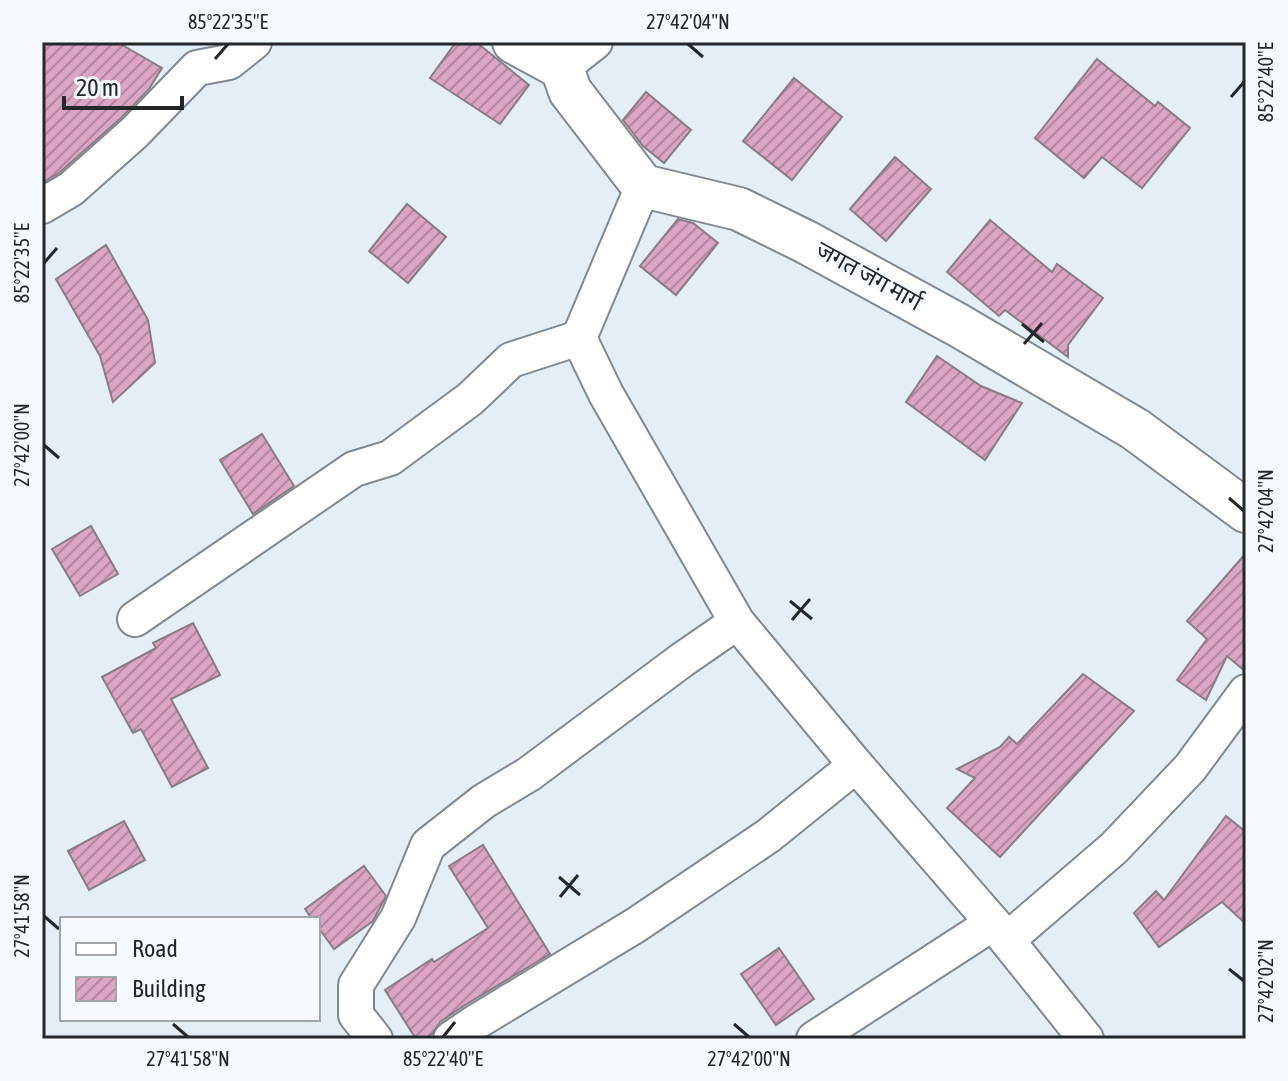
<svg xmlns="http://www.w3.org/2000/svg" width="1288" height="1081" font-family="'Asap Condensed','Noto Sans Devanagari',sans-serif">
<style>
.building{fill:url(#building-hatch);stroke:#887d83;stroke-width:2}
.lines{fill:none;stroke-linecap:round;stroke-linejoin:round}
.minor-casing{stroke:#808991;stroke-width:38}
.tertiary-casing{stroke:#808991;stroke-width:46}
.minor{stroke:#fff;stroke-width:34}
.tertiary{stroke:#fff;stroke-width:42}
.ticks{fill:none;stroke:#23272a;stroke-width:3}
.labels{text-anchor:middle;stroke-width:6;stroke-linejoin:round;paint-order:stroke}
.street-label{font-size:24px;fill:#23272a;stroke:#f4faff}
.neatline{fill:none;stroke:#23272a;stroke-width:3}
.ticks-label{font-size:20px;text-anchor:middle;fill:#23272a}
</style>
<defs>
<pattern id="building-hatch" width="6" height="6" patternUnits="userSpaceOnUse" patternTransform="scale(2)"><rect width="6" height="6" fill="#dda5c5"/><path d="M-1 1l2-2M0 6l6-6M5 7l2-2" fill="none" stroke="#b386a0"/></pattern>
</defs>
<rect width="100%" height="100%" fill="#e3eef6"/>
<g class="building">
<path d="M42,42h75l45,26 -13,21 -28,29 -62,55 -17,10z"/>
<path d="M456,42h20l53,43 -29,39 -70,-46z"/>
<path d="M1097,59l58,47 3,-4 32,26 -48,60 -40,-31 -18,21 -49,-40z"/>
<path d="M794,78l48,39 -50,63 -49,-39z"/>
<path d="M646,92l45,38 -27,33 -21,-17 -20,-26z"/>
<path d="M895,157l36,32 -45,52 -36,-32z"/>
<path d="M407,204l39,33 -38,46 -39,-32z"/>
<path d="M678,219l15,4 25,20 -42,52 -36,-29z"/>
<path d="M990,220l62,52 5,-8 46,34 -35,47v12l-63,-47 -6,6 -52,-44z"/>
<path d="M106,245l42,75 7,43 -42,39 -13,-46 -44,-77z"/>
<path d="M937,356l44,30 41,17 -37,57 -79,-58z"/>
<path d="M262,434l32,52 -41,28 -33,-54z"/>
<path d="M91,526l27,48 -38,22 -28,-47z"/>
<path d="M1246,553v119l-19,-16 -21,44 -29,-20 30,-41 -20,-18z"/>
<path d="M193,623l27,52 -49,24 37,69 -36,19 -31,-58 -8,4 -31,-56 54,-29 -3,-5z"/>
<path d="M1083,674l51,37 -134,146 -53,-49 28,-30 -18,-9 43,-22 9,-10 8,7z"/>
<path d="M1226,816l20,16v92l-24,-22 -63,45 -25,-34 22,-22 8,9z"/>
<path d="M124,821l21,39 -56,30 -21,-39z"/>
<path d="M483,845l67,109 -85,51 -25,17 -8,12 -8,5h-8l-31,-49 47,-31 2,3 54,-34 -39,-62z"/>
<path d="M364,866l22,30 -13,25 -39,28 -16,-22v-8h-6l-7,-10z"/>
<path d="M779,948l35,51 -38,26 -35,-51z"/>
</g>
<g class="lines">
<defs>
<g id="minor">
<path d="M562,68l33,-26"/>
<path d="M643,186l-64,152 27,56 131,228 119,143 137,158 93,116"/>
<path d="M42,206l29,-17 64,-57 62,-64 32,-6 25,-20"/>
<path d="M135,619l219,-150 36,-11 80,-59 41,-39 68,-22"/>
<path d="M1007,940l107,-92 76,-80 56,-76"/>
<path d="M375,1039l-19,-24v-30l42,-67 30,-73 56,-44 45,-27 153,-114 55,-38"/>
<path d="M451,1039l25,-17 160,-97 132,-89 88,-71"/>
<path d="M814,1039l179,-116"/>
</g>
<path id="tertiary" d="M514,42l48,26 8,23 73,95 96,23 67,33 152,83 177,104 111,82"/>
</defs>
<use href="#minor" class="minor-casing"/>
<use href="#tertiary" class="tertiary-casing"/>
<use href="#minor" class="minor"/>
<use href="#tertiary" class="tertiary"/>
</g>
<path class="ticks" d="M688,44l15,13M215,59l13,-15M1231,97l13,-15M44,263l13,-15M1022,324l22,18M1024,344l18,-21M44,445l15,13M1229,498l15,13M790,601l22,18M792,620l18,-21M559,877l21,18M560,897l18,-22M44,916l15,13M1229,969l15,12M173,1024l15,13M734,1024l15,13M443,1037l12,-15"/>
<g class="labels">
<g class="street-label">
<text transform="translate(869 276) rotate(29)" y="8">जगत जंग मार्ग</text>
</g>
</g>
<rect width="1288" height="1081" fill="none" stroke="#f4faff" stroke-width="88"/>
<rect x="60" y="917" width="260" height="104" fill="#f4faff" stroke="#a0a6aa" stroke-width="2"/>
<rect x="76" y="943" width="40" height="12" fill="#ffffff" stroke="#a0a6aa" stroke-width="2"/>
<text x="132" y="957" font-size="24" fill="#23272a">Road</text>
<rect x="76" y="977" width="40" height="24" fill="url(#building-hatch)" stroke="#a0a6aa" stroke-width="2"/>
<text x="132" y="997" font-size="24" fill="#23272a">Building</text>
<path d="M64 96v12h118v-12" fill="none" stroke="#23272a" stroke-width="4"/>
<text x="76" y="96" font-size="24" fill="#23272a" stroke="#f4faff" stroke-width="6" paint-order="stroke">20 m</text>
<rect x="44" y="44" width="1200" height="993" class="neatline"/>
<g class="ticks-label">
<text x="228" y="29">85°22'35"E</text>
<text x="688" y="29">27°42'04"N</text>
<text transform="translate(1266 82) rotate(-90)" y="7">85°22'40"E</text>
<text transform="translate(22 263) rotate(-90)" y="7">85°22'35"E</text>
<text transform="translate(22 445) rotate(-90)" y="7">27°42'00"N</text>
<text transform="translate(1266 511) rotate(-90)" y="7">27°42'04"N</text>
<text transform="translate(22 916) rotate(-90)" y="7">27°41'58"N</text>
<text transform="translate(1266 981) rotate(-90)" y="7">27°42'02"N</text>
<text x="188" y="1066">27°41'58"N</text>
<text x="443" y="1066">85°22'40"E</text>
<text x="749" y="1066">27°42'00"N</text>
</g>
</svg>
